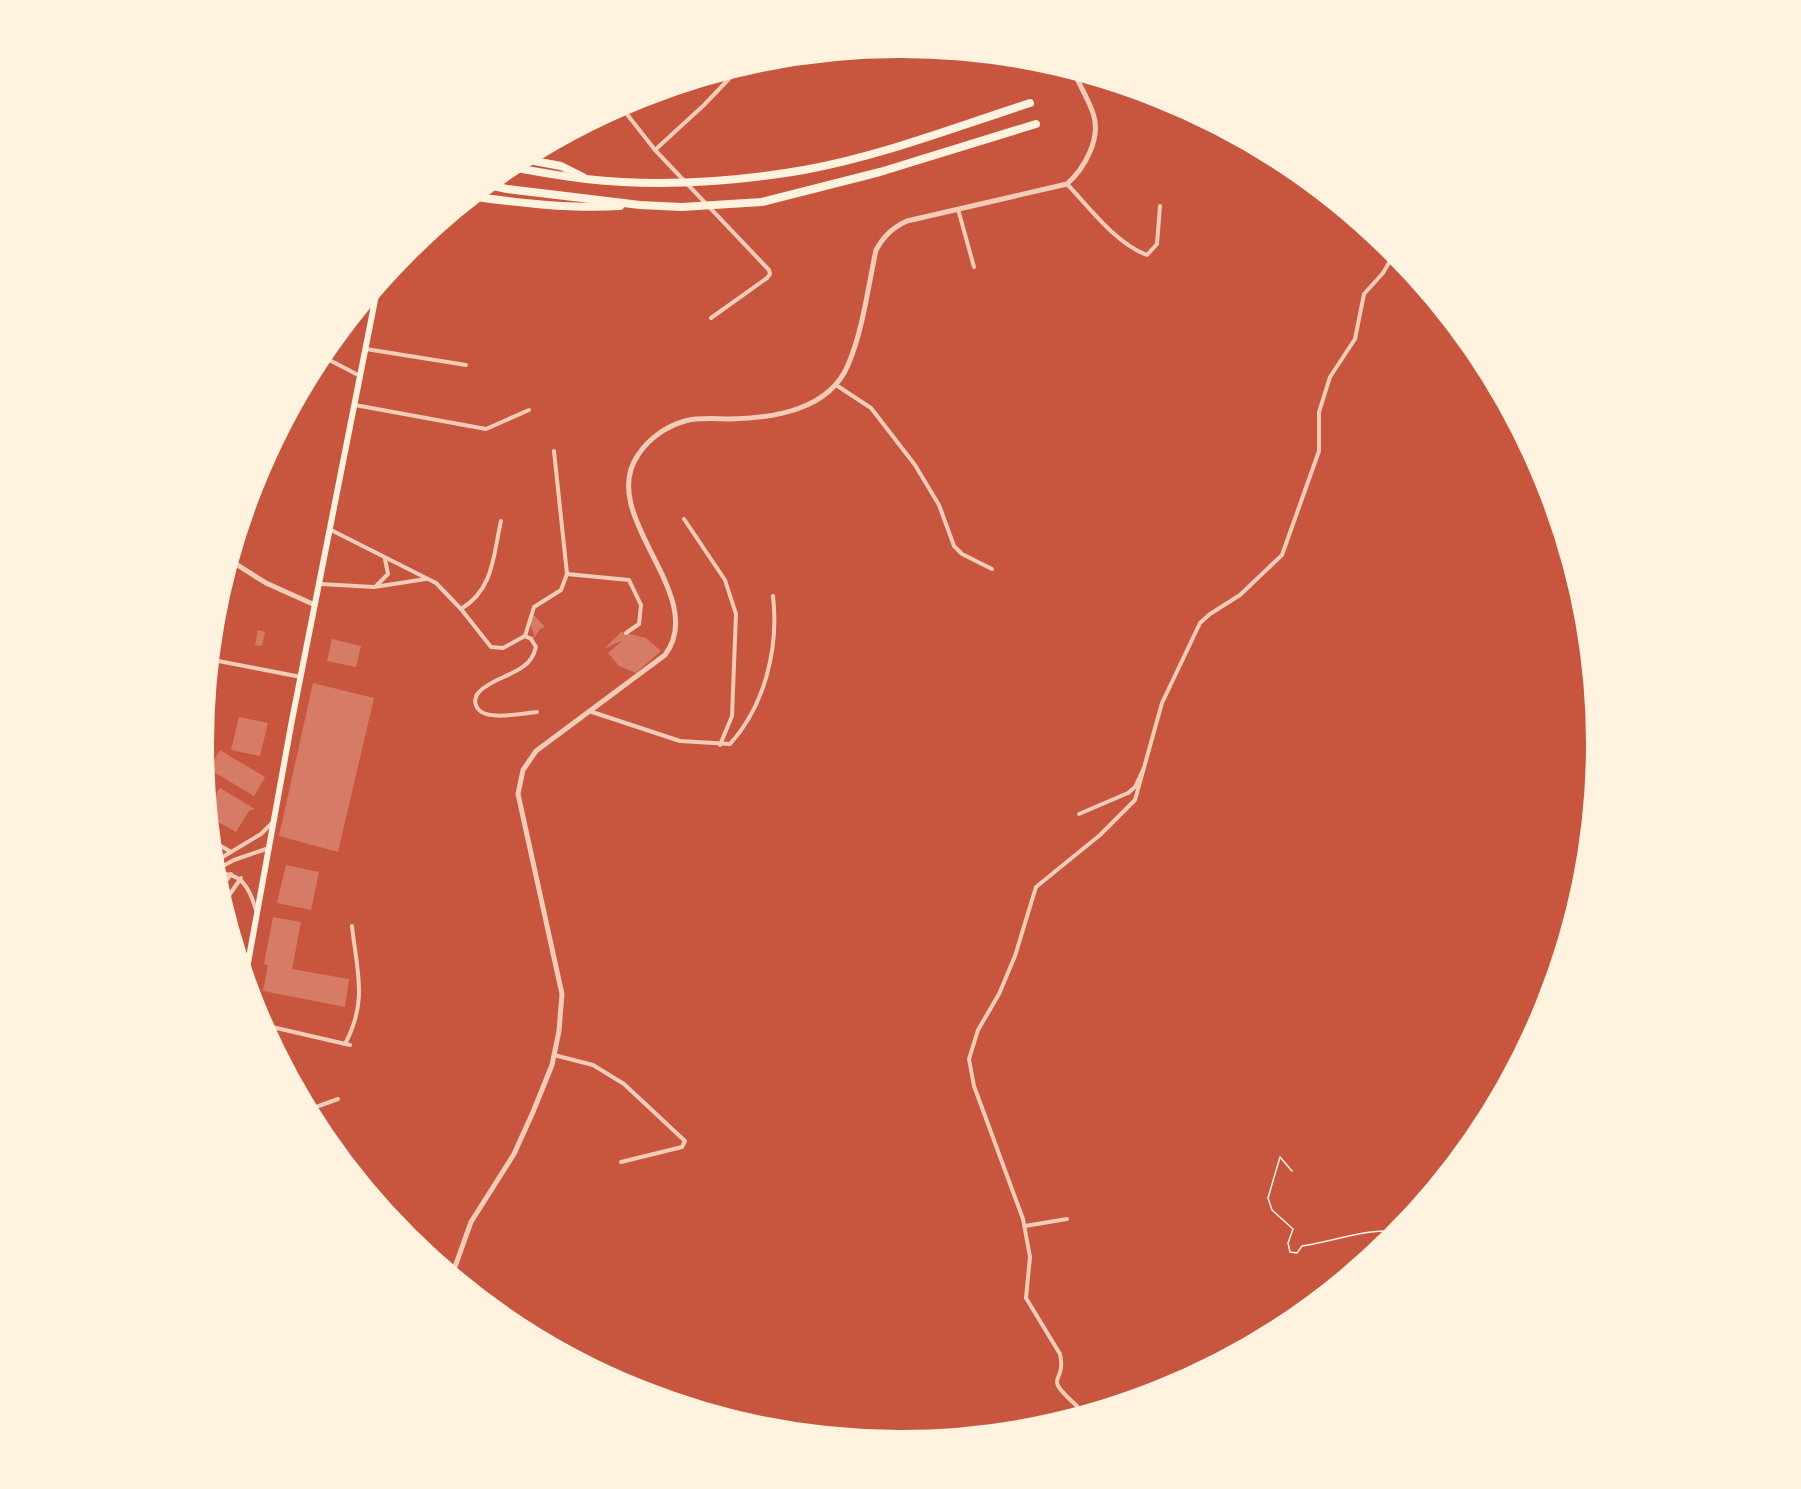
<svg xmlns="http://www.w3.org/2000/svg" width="1801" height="1489" font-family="'Source Sans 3',sans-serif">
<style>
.building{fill:#d67c66}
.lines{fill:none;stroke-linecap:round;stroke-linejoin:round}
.path{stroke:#fff3e0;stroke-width:1.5}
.minor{stroke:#f1ccb7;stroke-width:4}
.tertiary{stroke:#f1ccb7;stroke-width:5}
.secondary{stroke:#fff3e0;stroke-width:6}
.motorway{stroke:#fff3e0;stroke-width:8}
.rim{fill:none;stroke:#fff3e0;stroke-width:8}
</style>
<rect width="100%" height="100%" fill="#c8553d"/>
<g class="building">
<path d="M532,613l13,14 -5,2 -7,11 -5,-5 7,2 -5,-13z"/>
<path d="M258,630l7,2 -3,14 -7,-1z"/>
<path d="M621,632l25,6 15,13 -25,22 -17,-7 -11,-13 15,-13 -19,9z"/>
<path d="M332,639l29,7 -5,21 -29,-6z"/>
<path d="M313,683l61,15 -36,154 -59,-16z"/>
<path d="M239,717l29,6 -8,33 -29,-6z"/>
<path d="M220,750l45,27 -11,19 -45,-27z"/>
<path d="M220,788l35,21 -6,2 -13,21 -30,-17v-5z"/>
<path d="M286,865l33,7 -8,38 -34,-7z"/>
<path d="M273,917l28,5 -9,47 57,10 -4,28 -82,-16 5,-26 -4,-1z"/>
</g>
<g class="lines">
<path class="path" d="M1292,1171l-12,-14 -12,41 4,12 21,19 -5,14 2,9 7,1 5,-7c34,-5 67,-19 101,-14"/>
<g class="minor">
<path d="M619,104l36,46 114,120 1,4 -3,4 -56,40"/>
<path d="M655,150l49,-45 40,-42"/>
<path d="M1067,184c23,24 48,59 80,71l10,-11 3,-38"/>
<path d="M958,209l16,58"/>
<path d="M366,349l100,16"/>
<path d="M318,354l42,22"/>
<path d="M836,385l35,23 44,57 24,40 15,41 8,8 30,15"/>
<path d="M355,405l131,24 43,-19"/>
<path d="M684,519l41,61 11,34 -4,102 -12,29"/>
<path d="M331,530l105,53 25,26 30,38 12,1 22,-12 6,3 5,8c-2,8 -5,14 -12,19 -13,10 -34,14 -45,26 -3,3 -5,9 -3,13 5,18 47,8 61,7"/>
<path d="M567,574l62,6 12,25 -2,19 -13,9"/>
<path d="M320,584l54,3 52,-8"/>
<path d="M377,585l11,-11 -3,-15"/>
<path d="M461,609c33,-20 32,-53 40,-88"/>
<path d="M525,636l9,-29 27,-17 6,-16 -13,-123"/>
<path d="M208,659l93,18"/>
<path d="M589,711l91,30 50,3c35,-39 49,-96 43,-148"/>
<path d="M1079,814l49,-21 7,-6 8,-17"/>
<path d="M209,839l22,13"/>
<path d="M211,864l50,-30 13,-13"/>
<path d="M212,872l22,-12 35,-12"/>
<path d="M212,874c28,-4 37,12 44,36"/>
<path d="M217,894l14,-20"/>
<path d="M221,907l20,-29"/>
<path d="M259,1024l91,21"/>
<path d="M345,1044c23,-43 12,-72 7,-118"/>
<path d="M554,1055l39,10 31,19 61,57 -3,6 -61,15"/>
<path d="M305,1111l33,-12"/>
<path d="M1025,1226l42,-7"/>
<path d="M1077,1406c-37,-33 -10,-20 -17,-52l-34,-56 4,-41 -7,-38 -49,-133 -5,-27 9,-29 21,-36 16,-38 21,-69 64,-52 35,-35 27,-97 38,-80 10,-9 30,-19 42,-40 37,-104v-39l11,-35 25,-38 9,-45 19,-21 14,-24"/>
</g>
<g class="tertiary">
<path d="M228,559l38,24 49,22"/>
<path d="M451,1278l20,-56 43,-68 19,-42 19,-47 7,-34 3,-37 -44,-200 5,-24 13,-19 129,-96c45,-60 -69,-139 -27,-200 11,-17 29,-29 47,-34 14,-4 32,-2 46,-2 43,-1 98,-9 117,-54 15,-35 20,-78 28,-115 8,-14 16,-22 31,-29l160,-37c17,-15 35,-46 26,-71 -5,-15 -15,-31 -22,-46"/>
</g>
<path class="secondary" d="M244,985l48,-265 87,-440"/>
<g class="motorway">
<path d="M518,158l43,8 22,11"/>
<path d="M505,166c27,5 54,10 81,13 71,8 148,3 218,-9 77,-14 152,-43 226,-67"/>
<path d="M484,184l23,5 133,16 42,2 80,-5 118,-30 156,-48"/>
<path d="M469,196c50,7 101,13 151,10"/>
</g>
</g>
<path d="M0 0H1801V1489H0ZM210 744a690 690 0 1 1 1380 0a690 690 0 1 1-1380 0Z" fill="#fff3e0" fill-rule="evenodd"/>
<path class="rim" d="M210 744a690 690 0 1 1 1380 0a690 690 0 1 1-1380 0Z"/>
</svg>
